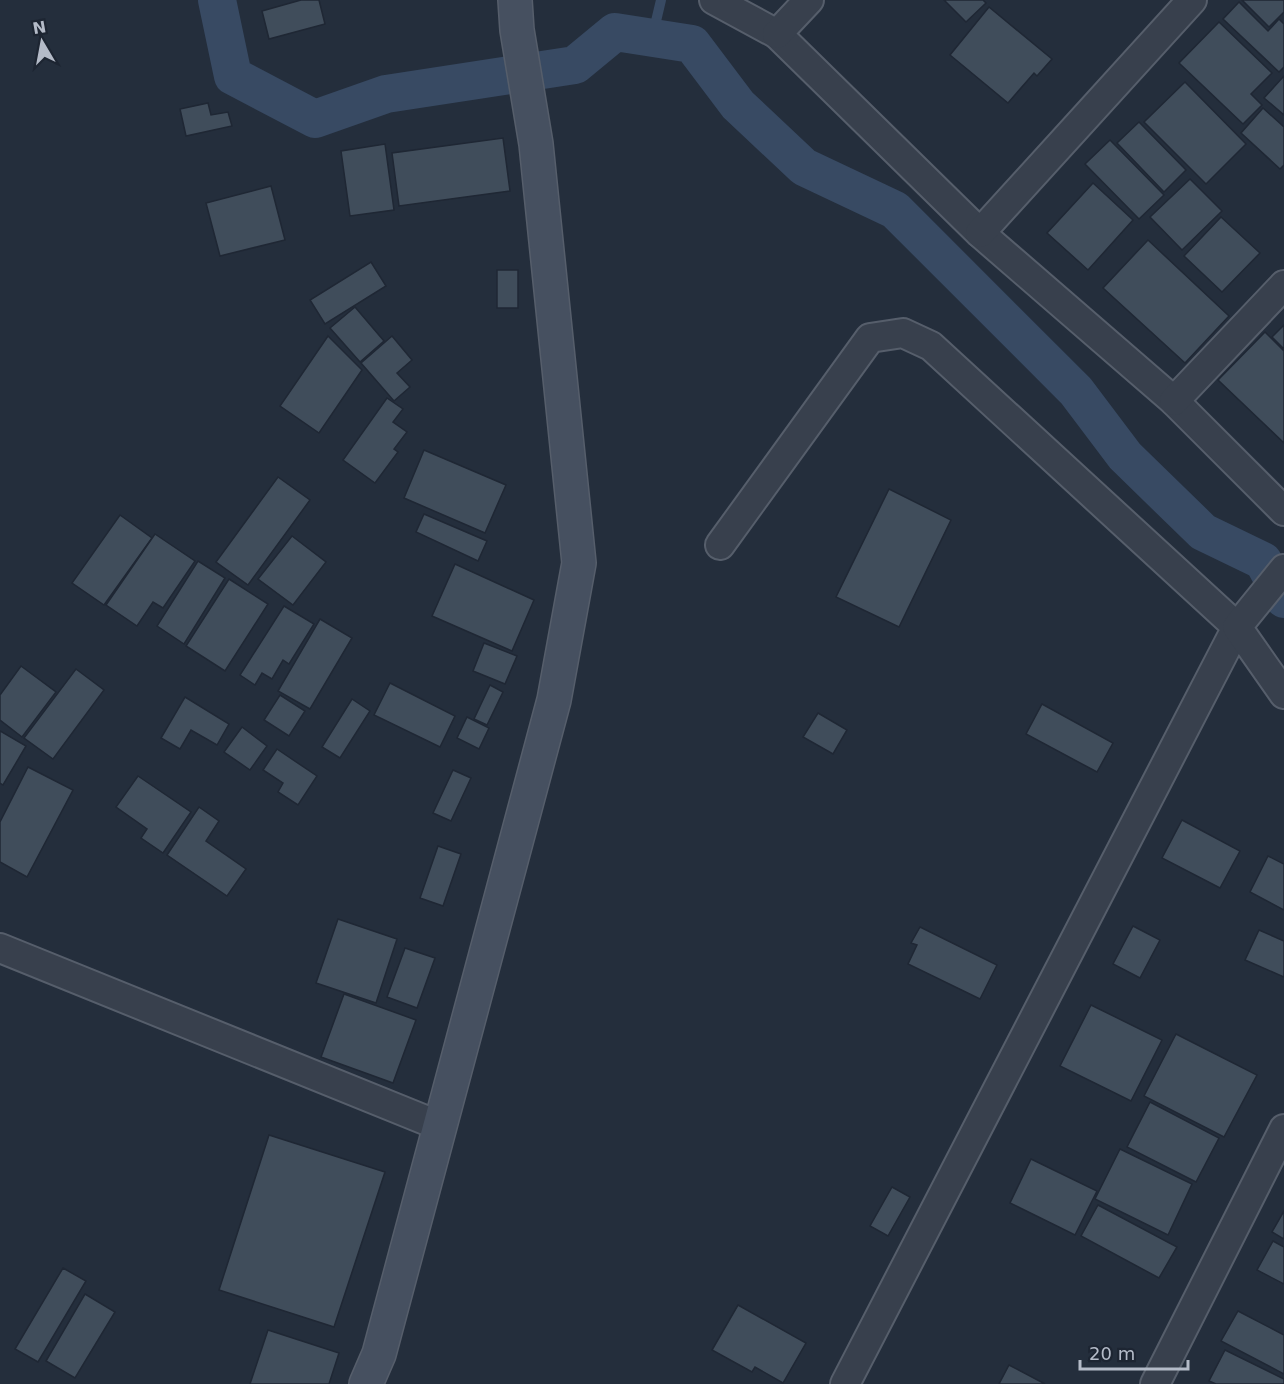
<svg xmlns="http://www.w3.org/2000/svg" width="1284" height="1384" font-family="'DejaVu Sans',sans-serif">
<style>
.lines{fill:none;stroke-linecap:round;stroke-linejoin:round}
.stream{stroke:#384a63;stroke-width:10}
.canal{stroke:#384a63;stroke-width:38}
.building{fill:#404d5b;stroke:#1f2734;stroke-width:1.5}
.minor-casing{stroke:#565e6b;stroke-width:32}
.secondary-casing{stroke:#565e6b;stroke-width:36}
.minor{stroke:#38404d;stroke-width:28}
.secondary{stroke:#465060;stroke-width:33}
</style>
<rect width="100%" height="100%" fill="#242e3c"/>
<g class="lines">
<path class="stream" d="M652,38l9,-38"/>
<path class="canal" d="M217,0l16,76 82,43 71,-25 189,-29 40,-33 77,12 46,61 66,62 91,43 181,181 49,65 78,76 60,29 21,38"/>
</g>
<g class="building">
<path d="M301,0h18l6,24 -56,15 -7,-28z"/>
<path d="M944,0h39l3,3 -20,19z"/>
<path d="M1242,0h42v12l-15,15z"/>
<path d="M1239,2l29,29 11,-12 5,5v43l-5,5 -56,-53z"/>
<path d="M989,7l63,52 -15,17 -3,-3 -26,30 -58,-48z"/>
<path d="M1219,22l53,51 -21,21 11,11 -19,19 -64,-61z"/>
<path d="M1284,76v39l-20,-17z"/>
<path d="M1185,82l61,62 -40,40 -62,-62z"/>
<path d="M208,103l3,12 17,-3 4,14 -46,10 -6,-27z"/>
<path d="M1263,108l21,19v38l-4,4 -39,-36z"/>
<path d="M1139,122l47,48 -22,22 -47,-49z"/>
<path d="M503,138l7,53 -111,15 -7,-53z"/>
<path d="M1110,140l54,55 -25,24 -54,-55z"/>
<path d="M385,144l9,66 -44,6 -9,-65z"/>
<path d="M1190,179l32,32 -40,39 -32,-33z"/>
<path d="M1093,183l40,37 -45,50 -41,-37z"/>
<path d="M271,186l14,54 -65,16 -14,-53z"/>
<path d="M1221,217l39,36 -38,39 -38,-36z"/>
<path d="M1148,240l81,76 -44,47 -82,-75z"/>
<path d="M371,262l15,24 -61,38 -15,-24z"/>
<rect x="497" y="270" width="21" height="38"/>
<path d="M355,307l29,34 -24,21 -30,-34z"/>
<path d="M1284,325v24l-12,-12z"/>
<path d="M1265,332l19,19v92l-66,-63z"/>
<path d="M328,336l34,34 -43,63 -39,-27z"/>
<path d="M392,336l20,24 -15,13 13,14 -16,14 -33,-38z"/>
<path d="M387,398l16,11 -10,13 14,10 -13,17 4,3 -23,31 -32,-23z"/>
<path d="M424,450l82,35 -21,48 -81,-35z"/>
<path d="M278,477l32,23 -62,85 -32,-23z"/>
<path d="M889,489l62,31 -52,107 -63,-30z"/>
<path d="M424,514l63,27 -9,20 -62,-29z"/>
<path d="M120,515l32,23 -48,67 -32,-22z"/>
<path d="M155,534l40,27 -32,47 -10,-6 -16,24 -31,-21z"/>
<path d="M292,536l34,26 -33,43 -35,-26z"/>
<path d="M198,561l27,17 -41,66 -27,-18z"/>
<path d="M455,564l79,36 -22,51 -80,-35z"/>
<path d="M229,579l39,25 -43,67 -39,-25z"/>
<path d="M284,606l30,18 -25,40 -6,-4 -11,19 -10,-6 -7,12 -15,-10z"/>
<path d="M320,619l32,19 -42,71 -32,-18z"/>
<path d="M484,643l33,13 -12,28 -32,-13z"/>
<path d="M21,666l35,26 -34,45 -22,-17v-25z"/>
<path d="M76,669l28,21 -51,69 -29,-21z"/>
<path d="M390,683l65,33 -15,31 -66,-32z"/>
<path d="M490,685l13,7 -16,33 -13,-6z"/>
<path d="M280,695l25,16 -16,25 -25,-16z"/>
<path d="M185,697l44,27 -12,21 -26,-15 -11,19 -19,-11z"/>
<path d="M352,699l18,12 -30,47 -18,-11z"/>
<path d="M1042,704l71,39 -16,29 -71,-38z"/>
<path d="M818,713l29,17 -14,24 -30,-17z"/>
<path d="M467,717l22,11 -10,21 -22,-11z"/>
<path d="M242,727l25,19 -17,24 -26,-18z"/>
<path d="M0,731l26,15 -23,39 -3,-2z"/>
<path d="M277,749l40,27 -19,29 -20,-13 5,-9 -20,-13z"/>
<path d="M28,767l45,23 -46,87 -27,-15v-40z"/>
<path d="M453,770l18,8 -20,43 -18,-8z"/>
<path d="M138,776l53,36 -28,41 -22,-15 6,-9 -31,-22z"/>
<path d="M199,807l20,14 -13,20 40,28 -19,27 -60,-41z"/>
<path d="M1182,820l58,31 -20,37 -58,-30z"/>
<path d="M438,846l23,8 -18,52 -23,-8z"/>
<path d="M1268,856l16,8v46l-34,-18z"/>
<path d="M338,919l59,20 -21,64 -60,-20z"/>
<path d="M1133,926l27,14 -20,38 -27,-14z"/>
<path d="M920,927l77,38 -17,34 -72,-35 9,-19 -6,-2z"/>
<path d="M1259,930l25,11v36l-39,-17z"/>
<path d="M405,948l30,10 -18,50 -30,-11z"/>
<path d="M344,994l72,26 -23,63 -72,-26z"/>
<path d="M1091,1005l71,35 -31,61 -71,-35z"/>
<path d="M1176,1034l81,41 -33,62 -80,-41z"/>
<path d="M1150,1102l69,36 -23,44 -69,-35z"/>
<path d="M269,1135l116,37 -51,155 -115,-37z"/>
<path d="M1120,1149l72,35 -24,51 -73,-36z"/>
<path d="M1031,1159l66,32 -22,44 -65,-32z"/>
<path d="M892,1187l18,10 -22,39 -18,-10z"/>
<path d="M1098,1205l79,42 -18,31 -78,-42z"/>
<path d="M1284,1211v28l-12,-7z"/>
<path d="M1273,1241l11,6v37l-27,-14z"/>
<path d="M63,1268l23,13 -48,81 -23,-13z"/>
<path d="M85,1294l30,18 -40,66 -29,-17z"/>
<path d="M738,1305l68,38 -23,40 -28,-16 -3,5 -40,-22z"/>
<path d="M1238,1311l46,24v39l-63,-33z"/>
<path d="M268,1330l71,23 -10,31h-79z"/>
<path d="M1225,1350l59,29v5h-68l-7,-3z"/>
<path d="M1009,1365l36,19h-46z"/>
</g>
<g class="lines">
<defs>
<g id="minor">
<path d="M714,0l63,34 203,199 194,168 110,110"/>
<path d="M777,34l32,-34"/>
<path d="M980,233l212,-233"/>
<path d="M1174,401l110,-116"/>
<path d="M720,545l150,-207 33,-5 28,13 306,281 -392,757"/>
<path d="M1284,569l-47,58 47,67"/>
<path d="M0,948l440,178"/>
<path d="M1155,1384l129,-255"/>
</g>
<path id="secondary" d="M366,1384l13,-30 175,-654 25,-137 -43,-419 -19,-114 -2,-30"/>
</defs>
<use href="#minor" class="minor-casing"/>
<use href="#secondary" class="secondary-casing"/>
<use href="#minor" class="minor"/>
<use href="#secondary" class="secondary"/>
</g>
<g transform="translate(42 42) rotate(350)" stroke="#1d2532" stroke-width="4.5" paint-order="stroke">
<path d="M0-4.5L10 22L0 15L-10 22Z" fill="#b4bbc8"/>
<text y="-9" font-size="16" font-weight="bold" text-anchor="middle" fill="#b4bbc8">N</text>
</g>
<path d="M1080 1360v9h108v-9" fill="none" stroke="#b4bbc8" stroke-width="3"/>
<text x="1089" y="1360" font-size="18" fill="#b4bbc8" stroke="#1d2532" stroke-width="4.5" paint-order="stroke">20 m</text>
</svg>
